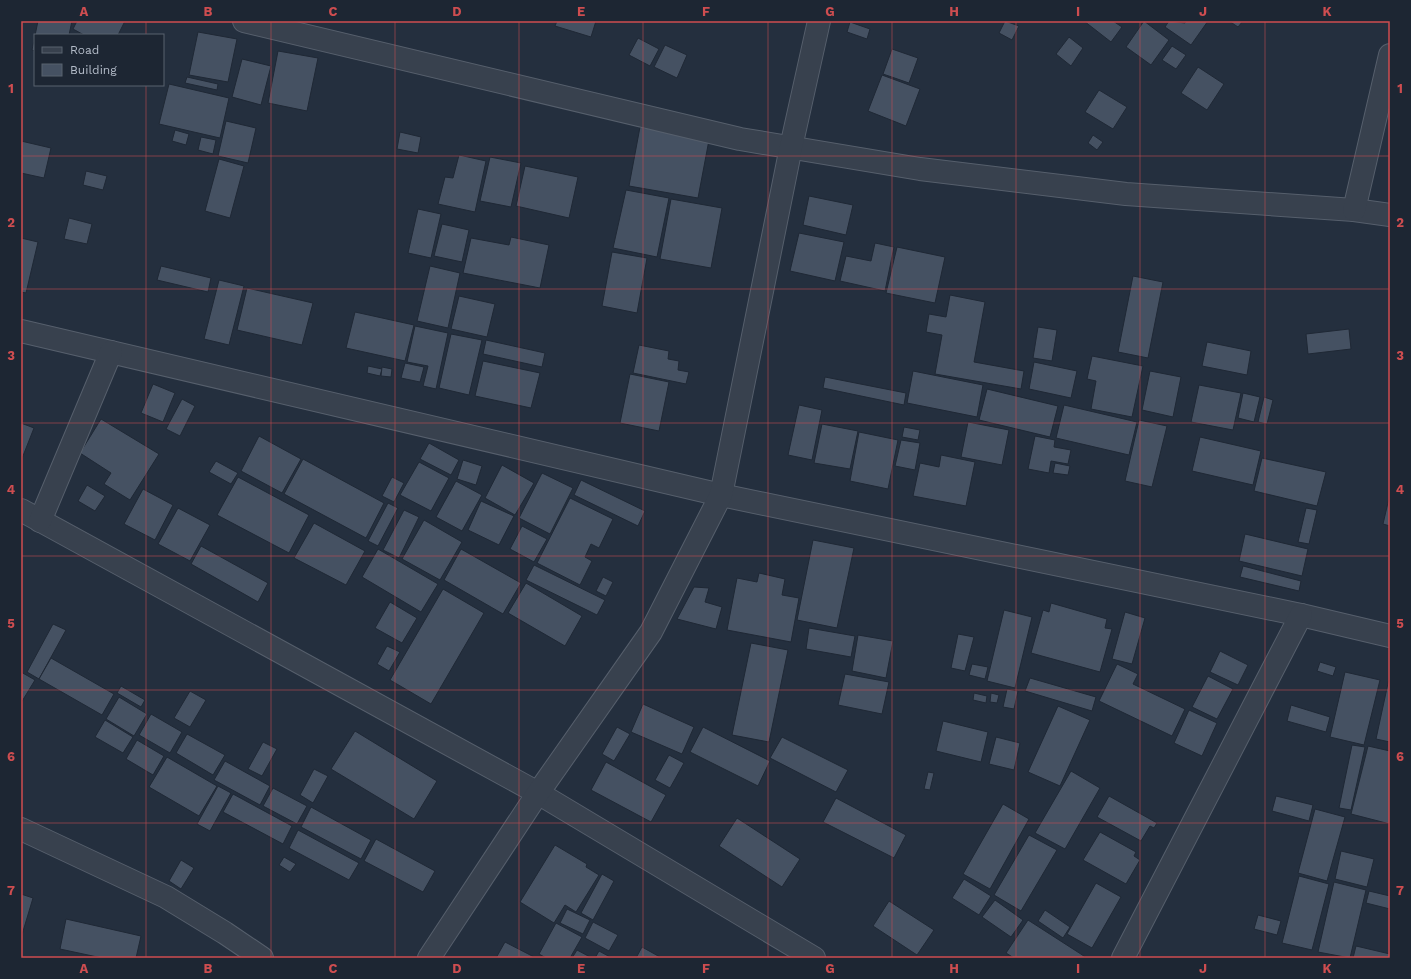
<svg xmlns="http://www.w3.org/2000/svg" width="1411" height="979" font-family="'Work Sans',sans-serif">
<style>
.building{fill:#455162;stroke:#1f2835}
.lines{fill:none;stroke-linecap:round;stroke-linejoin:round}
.street-casing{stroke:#565f6c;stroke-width:24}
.street{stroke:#38414e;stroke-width:22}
.grid{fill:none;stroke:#ce4d50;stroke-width:1;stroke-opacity:0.55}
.neatline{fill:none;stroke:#ce4d50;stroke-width:1.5}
.grid-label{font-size:13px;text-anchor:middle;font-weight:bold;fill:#ce4d50}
</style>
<rect width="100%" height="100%" fill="#242f3e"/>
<g class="building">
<path d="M38,21h34l-3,14h-34v16l-3,-1z"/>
<path d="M77,21h48l-7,14h-34l-11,-6z"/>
<path d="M557,21h39l-5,16 -36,-11z"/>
<path d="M1005,21l14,5 -7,14 -13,-7z"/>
<path d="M1084,21h29l9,6 -11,15z"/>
<path d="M1144,21l25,19 -18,25 -25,-18z"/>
<path d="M1169,21l16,2 1,-2h22l-17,24 -26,-18z"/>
<path d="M1229,21h14l-5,6z"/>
<path d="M850,22l20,7 -3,10 -20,-7z"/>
<path d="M198,32l39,7 -9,43 -39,-7z"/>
<path d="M1069,37l14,11 -12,18 -15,-12z"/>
<path d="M638,38l21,11 -9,17 -21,-11z"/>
<path d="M665,45l22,10 -10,23 -23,-11z"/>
<path d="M1172,46l14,9 -10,14 -14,-9z"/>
<path d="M892,49l26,9 -9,25 -26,-9z"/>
<path d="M278,51l40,7 -11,53 -39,-8z"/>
<path d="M242,59l29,7 -10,39 -29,-8z"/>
<path d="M1198,67l26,17 -17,26 -26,-17z"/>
<path d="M882,75l38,14 -14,37 -38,-15z"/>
<path d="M187,77l31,7 -1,6 -32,-7z"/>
<path d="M169,84l60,14 -9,40 -61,-14z"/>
<path d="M1099,90l28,17 -14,22 -28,-17z"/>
<path d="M226,121l30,7 -8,35 -30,-7z"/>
<path d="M640,127l69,13 -11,58 -69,-12z"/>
<path d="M175,130l14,4 -3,11 -14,-4z"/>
<path d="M400,132l21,5 -3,16 -21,-4z"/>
<path d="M1093,135l10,7 -6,8 -9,-7z"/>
<path d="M201,137l15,3 -3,14 -15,-4z"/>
<path d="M21,141l30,7 -7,30 -23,-5z"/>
<path d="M459,155l27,6 -11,51 -37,-8 7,-27 8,1z"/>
<path d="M490,157l31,6 -10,44 -31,-6z"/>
<path d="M219,159l25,7 -14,52 -25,-7z"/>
<path d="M525,166l53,11 -9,41 -53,-12z"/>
<path d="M86,171l21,5 -4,14 -20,-5z"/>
<path d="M626,190l43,8 -12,59 -44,-9z"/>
<path d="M809,196l44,9 -7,30 -43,-10z"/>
<path d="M671,199l51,9 -11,60 -51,-9z"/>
<path d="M418,209l23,5 -10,44 -23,-5z"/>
<path d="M69,218l23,6 -5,20 -23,-5z"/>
<path d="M442,224l27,6 -7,32 -28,-6z"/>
<path d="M799,233l45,9 -9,39 -45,-10z"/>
<path d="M511,237l38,8 -9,43 -77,-15 8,-35 38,7z"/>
<path d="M21,238l17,4 -12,51 -5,-1z"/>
<path d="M875,243l19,4 -9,44 -45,-10 6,-25 25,5z"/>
<path d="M897,247l48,10 -10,46 -49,-10z"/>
<path d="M612,252l35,6 -10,55 -35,-7z"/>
<path d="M161,266l50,12 -3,14 -51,-12z"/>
<path d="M430,266l30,7 -12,55 -31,-7z"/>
<path d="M1133,276l30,6 -15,76 -30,-6z"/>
<path d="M219,280l25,6 -15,59 -25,-6z"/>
<path d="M247,288l66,15 -11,42 -65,-15z"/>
<path d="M950,295l35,7 -11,60 50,9 -3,18 -86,-15 7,-39 -16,-3 3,-18 17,3z"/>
<path d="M459,296l36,8 -8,33 -36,-8z"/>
<path d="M355,312l59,13 -9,36 -59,-13z"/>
<path d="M415,326l33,7 -12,56 -13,-3 5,-20 -21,-4z"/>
<path d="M1038,327l19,3 -5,31 -19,-3z"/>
<path d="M1349,329l2,20 -43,5 -2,-20z"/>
<path d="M451,334l31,6 -13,55 -30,-7z"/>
<path d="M486,340l59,13 -3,14 -59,-13z"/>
<path d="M1207,342l44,9 -4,24 -45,-9z"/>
<path d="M639,345l30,6 -1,8 11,2 -1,9 11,2 -3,12 -53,-11z"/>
<path d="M1092,356l51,10 -11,51 -41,-8 5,-28 -9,-2z"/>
<path d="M483,361l57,12 -9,35 -56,-12z"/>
<path d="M1034,362l43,9 -6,27 -42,-9z"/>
<path d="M405,363l19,4 -4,15 -19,-4z"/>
<path d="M368,366l14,3 -2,7 -13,-3z"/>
<path d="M382,367l10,2 -1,8 -10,-1z"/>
<path d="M913,371l70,14 -6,32 -70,-14z"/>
<path d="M1150,371l31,6 -8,40 -31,-7z"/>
<path d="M630,374l39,8 -10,49 -39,-8z"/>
<path d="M825,377l81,16 -2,12 -81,-17z"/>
<path d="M153,384l22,9 -12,29 -22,-9z"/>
<path d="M1199,385l42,8 -8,37 -42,-8z"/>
<path d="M987,389l71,17 -8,31 -71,-17z"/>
<path d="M1243,393l17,4 -6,25 -16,-4z"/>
<path d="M1264,397l9,3 -6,24 -9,-2z"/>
<path d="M182,399l13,7 -15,30 -14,-7z"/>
<path d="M799,405l23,5 -10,50 -24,-5z"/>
<path d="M1064,405l73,17 -8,33 -73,-17z"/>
<path d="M101,419l58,35 -29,46 -26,-16 7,-11 -31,-20z"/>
<path d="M1139,420l28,6 -15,61 -27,-6z"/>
<path d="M968,422l41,8 -7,35 -41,-8z"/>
<path d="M21,423l13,5 -13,33z"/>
<path d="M822,424l36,7 -8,38 -36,-6z"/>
<path d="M904,427l16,3 -2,10 -16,-3z"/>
<path d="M859,432l39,8 -10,49 -38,-8z"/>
<path d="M259,436l42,23 -19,34 -41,-22z"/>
<path d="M1035,436l20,4 -1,7 17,3 -3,14 -17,-3 -2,12 -21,-4z"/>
<path d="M1200,437l61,14 -8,34 -61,-14z"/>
<path d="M901,440l19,3 -5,27 -20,-4z"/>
<path d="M429,443l30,17 -8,15 -31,-16z"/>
<path d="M941,455l34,7 -9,44 -53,-10 7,-33 19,4z"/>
<path d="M1262,458l64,14 -9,34 -63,-15z"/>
<path d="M303,459l81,44 -18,35 -82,-44z"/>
<path d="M463,460l19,6 -6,19 -19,-6z"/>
<path d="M216,461l22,12 -7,11 -22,-12z"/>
<path d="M419,462l30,16 -18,33 -31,-16z"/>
<path d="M1055,463l15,3 -2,9 -15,-2z"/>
<path d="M502,465l32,18 -19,32 -30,-17z"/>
<path d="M542,473l31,15 -23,46 -31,-16z"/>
<path d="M238,477l71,38 -20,38 -72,-38z"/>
<path d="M392,477l12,6 -10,19 -12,-6z"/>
<path d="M581,480l64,31 -7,15 -64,-31z"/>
<path d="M456,481l26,14 -20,36 -26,-14z"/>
<path d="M87,485l18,11 -10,15 -17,-10z"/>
<path d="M143,489l30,16 -18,35 -31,-16z"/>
<path d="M1390,494v32l-7,-2z"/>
<path d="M570,498l43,21 -14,29 -8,-4 -6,13 7,4 -12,24 -43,-22z"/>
<path d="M481,501l33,15 -15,29 -31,-15z"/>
<path d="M388,503l10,5 -20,38 -10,-5z"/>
<path d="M178,508l32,17 -20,36 -32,-17z"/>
<path d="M1306,508l11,2 -8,34 -11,-2z"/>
<path d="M404,510l15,7 -20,41 -16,-8z"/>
<path d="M424,520l38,22 -22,38 -38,-21z"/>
<path d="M314,523l51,28 -19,34 -52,-27z"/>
<path d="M522,526l25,13 -13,23 -24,-13z"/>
<path d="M1245,534l63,15 -6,27 -63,-15z"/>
<path d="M813,540l41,8 -17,80 -40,-8z"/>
<path d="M201,546l67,37 -10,19 -67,-38z"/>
<path d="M378,549l60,35 -17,28 -59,-35z"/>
<path d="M461,549l60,34 -18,31 -59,-34z"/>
<path d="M534,565l71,35 -8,15 -71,-35z"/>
<path d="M1243,566l58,15 -2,10 -59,-14z"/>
<path d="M759,573l26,6 -3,16 17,3 -8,44 -64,-12 10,-52 20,4z"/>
<path d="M603,577l10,5 -7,14 -10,-5z"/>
<path d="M526,583l56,33 -17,30 -57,-33z"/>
<path d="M694,587l15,1 -4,14 17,5 -6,22 -39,-10z"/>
<path d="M443,589l41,24 -53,91 -41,-24z"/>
<path d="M390,602l27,16 -15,25 -27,-15z"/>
<path d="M1051,603l56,16 -2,9 7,1 -12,43 -69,-19 12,-43 6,2z"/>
<path d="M1004,610l28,7 -17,71 -28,-7z"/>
<path d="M1125,612l20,6 -13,46 -20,-5z"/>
<path d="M53,624l13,6 -27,49 -12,-7z"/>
<path d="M809,628l46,8 -4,21 -45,-8z"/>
<path d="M958,634l16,3 -9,34 -14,-3z"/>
<path d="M858,635l35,6 -7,37 -34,-7z"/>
<path d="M751,643l37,7 -19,92 -37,-7z"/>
<path d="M387,646l13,6 -11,19 -12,-7z"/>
<path d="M1220,651l28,14 -10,20 -28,-13z"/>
<path d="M51,658l63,36 -12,21 -63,-36z"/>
<path d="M1320,662l16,5 -3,9 -16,-5z"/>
<path d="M972,664l16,3 -3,12 -16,-4z"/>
<path d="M1117,664l21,10 -5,10 52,25 -13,27 -73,-35z"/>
<path d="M21,672l14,8 -14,23z"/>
<path d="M1345,672l35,8 -16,65 -34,-8z"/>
<path d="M845,674l44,8 -7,32 -44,-9z"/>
<path d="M1390,674v68l-14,-3z"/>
<path d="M1208,676l25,13 -16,30 -25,-12z"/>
<path d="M1030,678l66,19 -4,14 -67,-20z"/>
<path d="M121,686l24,14 -4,7 -24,-14z"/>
<path d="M1007,689l11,2 -4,18 -11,-2z"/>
<path d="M190,691l16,9 -16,27 -16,-9z"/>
<path d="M974,693l13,3 -1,7 -13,-3z"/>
<path d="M991,693l8,2 -2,8 -7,-1z"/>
<path d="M119,697l28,17 -13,22 -28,-17z"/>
<path d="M643,704l51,23 -12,27 -51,-22z"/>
<path d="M1291,705l39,12 -4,15 -39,-11z"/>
<path d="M1058,706l32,14 -30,66 -32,-14z"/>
<path d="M1189,710l28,13 -15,33 -28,-13z"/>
<path d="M151,714l31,18 -12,21 -31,-18z"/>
<path d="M105,720l28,17 -10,16 -28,-16z"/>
<path d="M943,721l45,11 -7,30 -45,-11z"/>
<path d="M617,727l13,7 -16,27 -12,-7z"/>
<path d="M703,727l67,34 -12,25 -68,-34z"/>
<path d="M355,731l82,50 -23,38 -83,-50z"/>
<path d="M187,734l38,21 -12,20 -37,-22z"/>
<path d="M782,737l66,33 -12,22 -66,-34z"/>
<path d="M996,737l24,6 -6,27 -25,-6z"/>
<path d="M137,740l27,16 -11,19 -27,-16z"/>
<path d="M263,742l14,7 -15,27 -14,-7z"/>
<path d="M1352,745l13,2 -14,63 -12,-2z"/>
<path d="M1368,746l22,5v73l-39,-10z"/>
<path d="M669,755l15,8 -14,25 -15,-8z"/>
<path d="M167,757l50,29 -18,30 -50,-29z"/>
<path d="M225,761l45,25 -10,19 -46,-25z"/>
<path d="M606,762l60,33 -15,27 -60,-32z"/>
<path d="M314,769l14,7 -15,27 -13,-8z"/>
<path d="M1071,771l29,17 -35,61 -30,-16z"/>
<path d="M928,772l6,1 -4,17 -6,-1z"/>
<path d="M218,786l13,7 -21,38 -13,-7z"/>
<path d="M273,788l34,18 -10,18 -34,-18z"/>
<path d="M233,794l59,32 -9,18 -60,-32z"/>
<path d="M1109,796l48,27 -3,5 -4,-2 -9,15 -44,-24z"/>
<path d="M1276,796l37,9 -4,16 -37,-10z"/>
<path d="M836,798l70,37 -12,23 -71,-36z"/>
<path d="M1003,804l26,15 -39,70 -27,-15z"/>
<path d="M311,807l60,33 -10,19 -60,-32z"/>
<path d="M1315,809l30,8 -18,64 -29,-8z"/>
<path d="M737,818l63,41 -18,28 -63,-41z"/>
<path d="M298,830l61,33 -10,17 -60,-32z"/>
<path d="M1100,832l36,20 -2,4 6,4 -14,24 -43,-24z"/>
<path d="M1029,835l28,15 -36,61 -27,-16z"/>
<path d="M376,839l59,32 -12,21 -59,-31z"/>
<path d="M555,845l32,19 -1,3 13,8 -23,37 -11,-7 -11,18 -34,-21z"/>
<path d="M1341,851l33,8 -7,28 -32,-8z"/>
<path d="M284,857l12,7 -6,8 -11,-7z"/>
<path d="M181,860l13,8 -13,21 -12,-8z"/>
<path d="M602,874l12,7 -21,39 -12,-7z"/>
<path d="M1299,876l30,8 -17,66 -30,-7z"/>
<path d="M964,879l27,17 -12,19 -27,-17z"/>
<path d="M1334,882l32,8 -16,68 -32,-6z"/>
<path d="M1096,883l25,14 -29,51 -25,-14z"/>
<path d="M1369,891l21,5v13l-24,-6z"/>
<path d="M21,894l12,4 -12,40z"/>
<path d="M995,900l28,20 -12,17 -29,-20z"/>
<path d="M889,901l45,29 -17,25 -44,-29z"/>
<path d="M567,909l23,11 -7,14 -23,-11z"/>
<path d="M1045,910l25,17 -7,11 -25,-17z"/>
<path d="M1258,915l23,6 -4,14 -23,-6z"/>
<path d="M66,919l75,17 -5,22h-34l-42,-9z"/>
<path d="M1028,920l59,38h-73l-8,-5z"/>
<path d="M593,922l25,13 -9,16 -24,-13z"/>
<path d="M556,923l26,14 -12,21h-24l-7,-4z"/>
<path d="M505,942l31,16h-40z"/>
<path d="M1356,946l34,8v4h-37z"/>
<path d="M642,947l18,10v1h-24z"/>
<path d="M577,950l15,8h-20z"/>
<path d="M599,951l13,7h-17z"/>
</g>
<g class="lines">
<defs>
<g id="street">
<path d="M244,21l496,118 180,30 206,25 228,16 36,5"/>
<path d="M1354,210l36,-155"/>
<path d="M21,331l700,164 580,120 89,21"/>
<path d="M21,510l517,283 276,165"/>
<path d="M40,521l71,-169"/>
<path d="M21,829l145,68 59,36 37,25"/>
<path d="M429,958l109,-165 113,-161 70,-137 70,-348 28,-126"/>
<path d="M1123,958l178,-343"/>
</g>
</defs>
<use href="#street" class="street-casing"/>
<use href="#street" class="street"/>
</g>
<path class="grid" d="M146,21v14M271,21v937M395,21v937M519,21v937M643,21v937M768,21v937M892,21v937M1016,21v937M1140,21v937M1265,21v937M146,85v873M21,156h1369M21,289h1369M21,423h1369M21,556h1369M21,690h1369M21,823h1369"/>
<rect width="1411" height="979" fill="none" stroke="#1d2633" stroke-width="44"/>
<rect x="34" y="34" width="130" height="52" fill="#1d2633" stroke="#59626f"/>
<rect x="42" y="47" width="20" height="6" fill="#38414e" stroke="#59626f"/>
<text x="70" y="54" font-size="12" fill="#b4bcc9">Road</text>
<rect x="42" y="64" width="20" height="12" fill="#455162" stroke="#59626f"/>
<text x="70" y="74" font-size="12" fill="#b4bcc9">Building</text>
<rect x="22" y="22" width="1367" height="935" class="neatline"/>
<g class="grid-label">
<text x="84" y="16">A</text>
<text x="208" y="16">B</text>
<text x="333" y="16">C</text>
<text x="457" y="16">D</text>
<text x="581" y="16">E</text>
<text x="706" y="16">F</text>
<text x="830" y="16">G</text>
<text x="954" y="16">H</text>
<text x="1078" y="16">I</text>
<text x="1203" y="16">J</text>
<text x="1327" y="16">K</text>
<text x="11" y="93">1</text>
<text x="1400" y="93">1</text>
<text x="11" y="227">2</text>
<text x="1400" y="227">2</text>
<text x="11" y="360">3</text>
<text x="1400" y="360">3</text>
<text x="11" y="494">4</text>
<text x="1400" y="494">4</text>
<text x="11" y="628">5</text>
<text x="1400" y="628">5</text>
<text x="11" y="761">6</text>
<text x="1400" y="761">6</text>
<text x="11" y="895">7</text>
<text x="1400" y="895">7</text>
<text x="84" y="973">A</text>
<text x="208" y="973">B</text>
<text x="333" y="973">C</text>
<text x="457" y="973">D</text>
<text x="581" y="973">E</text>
<text x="706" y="973">F</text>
<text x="830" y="973">G</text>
<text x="954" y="973">H</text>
<text x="1078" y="973">I</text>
<text x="1203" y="973">J</text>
<text x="1327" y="973">K</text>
</g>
</svg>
